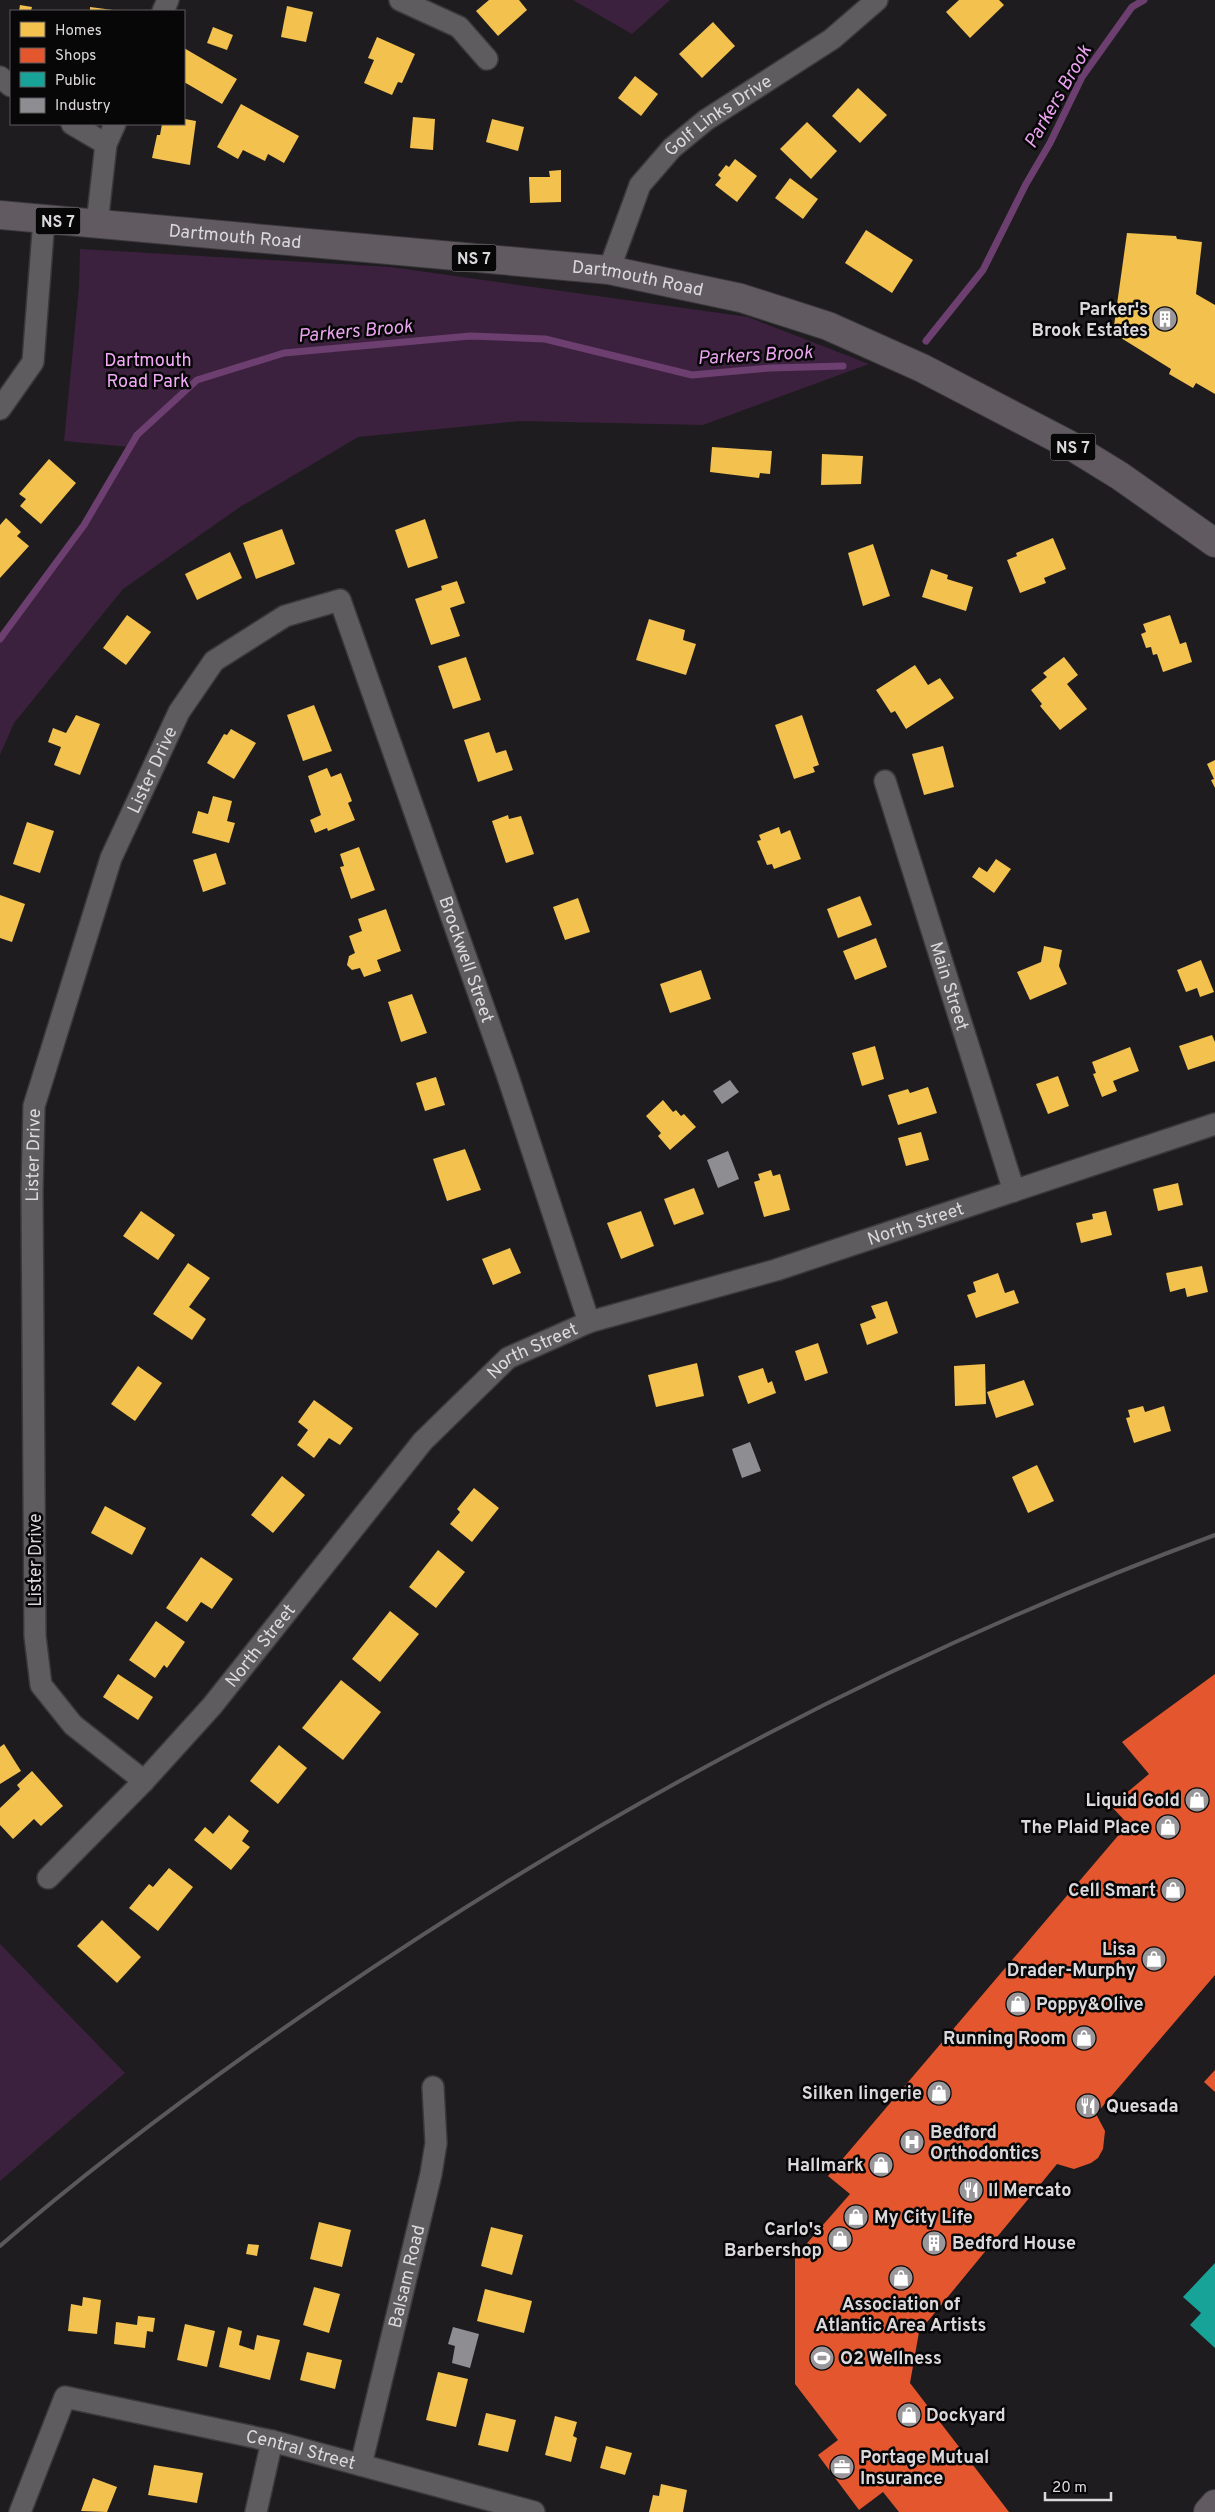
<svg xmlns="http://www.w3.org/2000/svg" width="1215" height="2512" font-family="Overpass,sans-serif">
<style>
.green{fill:#3b213d}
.homes{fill:#f2c14e}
.shops{fill:#e4572e}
.public{fill:#17a398}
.industry{fill:#8d8d92}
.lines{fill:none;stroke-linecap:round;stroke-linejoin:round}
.stream{stroke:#6c3f70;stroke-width:7}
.minor-casing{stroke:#3b383b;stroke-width:24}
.primary-casing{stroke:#3b383b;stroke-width:30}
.minor{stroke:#5e5c5f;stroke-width:21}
.primary{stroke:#615a61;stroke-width:28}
.rail{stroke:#5a585a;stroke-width:4}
.labels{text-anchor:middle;stroke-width:5;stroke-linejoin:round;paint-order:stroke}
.shield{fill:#080708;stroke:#9c9a9c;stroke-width:1}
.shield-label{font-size:16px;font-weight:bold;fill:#dcd9dc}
.street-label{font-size:18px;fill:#dcd9dc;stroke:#080708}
.poi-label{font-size:18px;font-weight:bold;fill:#dcd9dc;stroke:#080708;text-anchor:end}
.park-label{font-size:18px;fill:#f3aaf8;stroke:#080708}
.water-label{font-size:19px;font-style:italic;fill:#eba3f1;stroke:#080708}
</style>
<rect width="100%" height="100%" fill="#1f1c1f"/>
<g class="green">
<path d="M573,0h97l-38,34z"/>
<path d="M80,249l311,18 357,50 121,47 -166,61 -182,-4 -163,16 -118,70 -117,82 -109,134 -14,32v-115l84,-115 46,-78 -66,-6 15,-154z"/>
<path d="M0,1944l125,129 -125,108z"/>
</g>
<g class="homes">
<path d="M489,0h30l8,10 -29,26 -22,-25z"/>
<path d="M959,0h40l5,5 -34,33 -24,-26z"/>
<path d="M20,5l12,2 -1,4h-12z"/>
<path d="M287,6l26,6 -7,30 -25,-5z"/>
<path d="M90,7l23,3v1h-23z"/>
<path d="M713,22l22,24 -33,32 -23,-24z"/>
<path d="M213,27l20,8 -6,15 -20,-7z"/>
<path d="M377,37l38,17 -13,29 -4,-1 -6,13 -28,-12 10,-23 -6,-2z"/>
<path d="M184,48l53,31 -15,25 -38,-22z"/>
<path d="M635,76l23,18 -17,22 -23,-18z"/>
<path d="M858,88l29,27 -27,28 -28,-27z"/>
<path d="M241,104l58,32 -15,27 -16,-9 -3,7 -22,-11 -5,9 -21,-12z"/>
<path d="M413,117l22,2 -2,31 -23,-2z"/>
<path d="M185,119l11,2 -6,44 -38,-7 5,-23h3l2,-11h22z"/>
<path d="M492,119l32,8 -6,24 -32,-9z"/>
<path d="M807,122l30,29 -26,28 -31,-30z"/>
<path d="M735,159l22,17 -20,26 -22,-17 6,-7 -3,-3 8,-10 3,2z"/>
<path d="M561,170v32l-31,1 -1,-26h21l-1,-6z"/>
<path d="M790,178l28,21 -15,20 -28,-21z"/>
<path d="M866,230l47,30 -21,33 -47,-30z"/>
<path d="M1127,233l49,3 1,3 25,3 -6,52 19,11v89l-19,-11 -3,5 -24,-14 2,-5 -58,-36z"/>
<path d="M712,447l60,4 -2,23 -10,-1 -1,5 -49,-6z"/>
<path d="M822,454l41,2 -2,28 -40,1z"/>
<path d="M49,459l27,24 -35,41 -21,-18 6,-7 -7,-5z"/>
<path d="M6,518l15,14 -4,4 12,10 -29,32v-53z"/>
<path d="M425,519l13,39 -30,10 -13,-38z"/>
<path d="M282,529l13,35 -39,15 -13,-36z"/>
<path d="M1053,538l13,31 -22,9 2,5 -26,10 -13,-33 10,-4 -1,-3z"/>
<path d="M873,544l17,52 -27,10 -15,-53z"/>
<path d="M230,552l12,26 -45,22 -12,-26z"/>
<path d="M931,569l17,6 -1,4 26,8 -7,24 -44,-14z"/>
<path d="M457,581l8,22 -15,5 10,28 -29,9 -16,-46 27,-9 -1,-4z"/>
<path d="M127,615l24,17 -25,33 -23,-17z"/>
<path d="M1170,615l10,29 6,-2 6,20 -29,10 -6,-18 -4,1 -2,-8 -5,1 -5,-14 5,-2 -3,-8z"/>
<path d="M649,619l36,11 -2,10 13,4 -10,31 -50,-15z"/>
<path d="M466,657l15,43 -28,9 -15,-43z"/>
<path d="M1064,657l14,18 -11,9 20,25 -27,21 -20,-24 2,-2 -11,-14 16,-13 -4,-4z"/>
<path d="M915,665l13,20 12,-7 14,20 -48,31 -11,-18 -4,2 -15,-23z"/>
<path d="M314,705l18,46 -29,10 -16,-46z"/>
<path d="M76,715l24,9 -20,51 -26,-10 7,-18 -13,-5 5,-14 13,5z"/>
<path d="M802,715l17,50 -6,2 2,5 -21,7 -19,-54z"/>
<path d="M231,729l25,14 -22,36 -27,-16 17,-29 3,1z"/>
<path d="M489,732l7,21 10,-3 7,20 -35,12 -14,-42z"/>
<path d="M943,746l11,41 -30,8 -12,-41z"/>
<path d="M1215,760v28l-4,-8 3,-1 -7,-15z"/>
<path d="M327,768l4,9 10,-4 11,28 -4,2 7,17 -27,11 -1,-3 -12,5 -5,-13 11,-5 -13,-39z"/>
<path d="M213,796l19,5 -5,20 8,2 -6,20 -37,-10 6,-22 10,3z"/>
<path d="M508,815l1,4 12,-3 13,38 -28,9 -14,-42z"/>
<path d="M27,822l27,9 -14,42 -27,-9z"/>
<path d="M779,827l2,7 9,-4 11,29 -27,10 -2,-5 -5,1 -10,-24 4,-1 -2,-5z"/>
<path d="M359,847l16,43 -24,9 -11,-32 4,-1 -4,-12z"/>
<path d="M216,853l10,31 -23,8 -10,-32z"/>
<path d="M996,859l15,10 -17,24 -22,-16 7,-10 8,5z"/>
<path d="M0,895l25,9 -13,38 -12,-4z"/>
<path d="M860,896l12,29 -34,13 -11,-29z"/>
<path d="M578,898l12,34 -25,8 -12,-33z"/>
<path d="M386,909l15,42 -24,9 4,11 -17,6 -4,-9 -8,2 -5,-5 2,-9 6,-3 -6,-17 13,-5 -4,-12z"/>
<path d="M876,938l11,29 -32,13 -12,-29z"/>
<path d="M1044,946l18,4 -3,16 8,18 -37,16 -13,-28 24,-10z"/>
<path d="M1201,960l13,32 -14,5 -3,-9 -11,4 -9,-22z"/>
<path d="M701,970l10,29 -41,14 -10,-29z"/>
<path d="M412,994l15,39 -26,9 -13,-40z"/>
<path d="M1212,1035l3,7v19l-27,9 -9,-24z"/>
<path d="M875,1046l9,33 -22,7 -10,-33z"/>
<path d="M1130,1047l9,24 -26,10 4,10 -15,6 -9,-23 3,-1 -4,-11z"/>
<path d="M1058,1076l11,30 -21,8 -12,-30z"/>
<path d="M436,1077l9,28 -20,6 -9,-28z"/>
<path d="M928,1087l9,26 -39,12 -10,-30 20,-6 2,4z"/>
<path d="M663,1100l10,12 3,-2 5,6 3,-2 12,13 -26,23 -12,-14 3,-3 -15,-17z"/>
<path d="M921,1132l8,28 -23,6 -8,-28z"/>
<path d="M465,1149l16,41 -34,11 -14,-42z"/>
<path d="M771,1170l2,6 7,-2 10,36 -26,7 -10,-35 6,-2 -2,-6z"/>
<path d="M1178,1183l5,22 -25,6 -5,-22z"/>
<path d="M694,1188l10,26 -30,11 -10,-26z"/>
<path d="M141,1211l34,24 -17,25 -35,-24z"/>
<path d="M641,1211l13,35 -33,13 -14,-36z"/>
<path d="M1106,1211l6,24 -31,8 -5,-20 17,-4 -1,-5z"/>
<path d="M510,1248l11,25 -28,12 -11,-26z"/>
<path d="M188,1263l22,15 -21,29 17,12 -14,21 -39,-26z"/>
<path d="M1202,1266l6,26 -21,5 -2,-9 -15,4 -4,-19z"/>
<path d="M998,1273l7,20 9,-3 5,13 -43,15 -9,-23 9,-3 -3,-10z"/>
<path d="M887,1301l11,32 -31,12 -7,-21 16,-6 -5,-12z"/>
<path d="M818,1343l10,30 -23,8 -10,-30z"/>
<path d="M697,1363l7,33 -48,11 -8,-32z"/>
<path d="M985,1364l1,40 -31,2 -1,-40z"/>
<path d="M138,1366l24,17 -27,38 -24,-17z"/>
<path d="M763,1368l5,15 4,-2 4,12 -28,11 -10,-28z"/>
<path d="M1024,1380l10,25 -38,13 -9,-26z"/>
<path d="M314,1400l39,28 -13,17 -11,-7 -15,20 -17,-13 11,-15 -10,-8z"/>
<path d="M1143,1406l2,6 19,-6 7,25 -37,12 -8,-25 4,-1 -2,-7z"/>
<path d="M1037,1465l17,36 -26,12 -16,-36z"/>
<path d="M282,1476l23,19 -32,38 -22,-18z"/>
<path d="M474,1488l25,20 -27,34 -22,-18 10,-12 -3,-3z"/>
<path d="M105,1506l41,22 -14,27 -41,-22z"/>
<path d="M438,1550l27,22 -29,36 -27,-21z"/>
<path d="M201,1557l32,22 -21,30 -11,-7 -14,20 -21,-14z"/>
<path d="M390,1611l29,23 -39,48 -28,-23z"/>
<path d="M156,1621l29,21 -18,26 -3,-3 -9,13 -26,-18z"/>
<path d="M118,1674l35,23 -15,23 -35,-23z"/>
<path d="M341,1680l40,32 -38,48 -41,-32z"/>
<path d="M4,1744l17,27 -21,13v-37z"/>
<path d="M279,1745l28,23 -29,36 -28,-23z"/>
<path d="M32,1771l31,35 -22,20 -7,-7 -21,20 -13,-14v-17l20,-19 -3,-4z"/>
<path d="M229,1815l20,16 -7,10 8,6 -19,23 -37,-30 11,-13 8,7z"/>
<path d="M169,1868l24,19 -35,44 -29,-23 20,-24 4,3z"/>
<path d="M102,1920l39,37 -24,26 -40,-37z"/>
<path d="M319,2222l32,8 -9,37 -32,-8z"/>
<path d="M491,2227l32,8 -11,40 -31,-9z"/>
<path d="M248,2244l11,1 -2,11 -11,-2z"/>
<path d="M314,2287l26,7 -11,39 -26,-8z"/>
<path d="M485,2289l47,12 -8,32 -47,-12z"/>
<path d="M83,2297l18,3 -4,34 -29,-3 3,-27 11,2z"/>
<path d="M138,2316l17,2 -2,14 -6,-1 -2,17 -31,-4 2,-22 21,3z"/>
<path d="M185,2324l30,7 -8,36 -30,-7z"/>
<path d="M228,2327l14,4 -3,14 15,5 3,-15 23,5 -10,40 -51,-13z"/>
<path d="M307,2352l35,8 -7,29 -35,-9z"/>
<path d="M438,2372l30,7 -12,48 -30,-7z"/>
<path d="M486,2413l30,7 -8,32 -30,-7z"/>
<path d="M555,2416l22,6 -4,14 4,2 -6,24 -26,-7z"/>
<path d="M606,2446l26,7 -7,22 -25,-7z"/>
<path d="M154,2465l49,8 -6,30 -49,-8z"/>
<path d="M93,2478l24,9 -10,25 -26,-1z"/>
<path d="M661,2484l26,6 -4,22h-34l4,-17 6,1z"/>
</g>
<g class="shops">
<path d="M1215,1674v301l-119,139 9,17 -2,18 -5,9 -7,5 -17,6 -17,-5 -138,168 -9,51 99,129h-110l-16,-20 -24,18 -41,-55 20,-15 -43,-56v-127l55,-63 -22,-18 300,-352 -17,-18 38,-32 -27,-32z"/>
<path d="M1215,2070v22l-11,-10z"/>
</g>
<path class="public" d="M1215,2263v85l-25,-23 11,-12 -18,-16z"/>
<g class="industry">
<path d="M730,1080l9,12 -17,12 -9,-13z"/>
<path d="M728,1151l11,28 -21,9 -11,-28z"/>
<path d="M750,1442l11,29 -19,7 -10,-29z"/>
<path d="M453,2327l26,7 -9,34 -18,-5 3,-17 -7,-2z"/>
</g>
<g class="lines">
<g class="stream">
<path d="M926,341l57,-71 43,-86 24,-41 32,-66 50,-70 12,-7"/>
<path d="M0,639l84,-114 53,-90 60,-55 87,-27 186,-17 75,3 147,36 78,-7 73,-2"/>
</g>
<defs>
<g id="minor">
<path d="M400,0l59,27 28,32"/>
<path d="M163,11l5,-11"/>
<path d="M0,77l11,9"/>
<path d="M72,124l34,20"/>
<path d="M97,224l9,-80 9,-20"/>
<path id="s1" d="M609,270l31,-85 32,-37 34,-28 126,-81 45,-39"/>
<path d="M0,409l33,-47 11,-143"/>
<path id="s2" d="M885,781l129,410"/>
<path id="s3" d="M144,1781l-71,-56 -32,-40 -6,-49 -3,-445 2,-85 5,-16 72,-232 68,-146 35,-51 71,-45 55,-16 167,474 82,248"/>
<path id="s4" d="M48,1878l96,-97 68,-75 211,-265 85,-83 81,-36 187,-52 439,-146"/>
<path id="s5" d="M361,2465l70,-291 5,-31 -3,-56"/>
<path id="s6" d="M20,2512l45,-115 207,44 262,71"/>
<path d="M256,2512l16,-71"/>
</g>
<g id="primary">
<path id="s7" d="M0,215l609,55 132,28 87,28 94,42 146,76 52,32 95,67"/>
<path d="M1208,2512l7,-8"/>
</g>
</defs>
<use href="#minor" class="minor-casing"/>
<use href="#primary" class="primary-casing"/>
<use href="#minor" class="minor"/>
<use href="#primary" class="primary"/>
<path class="rail" d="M0,2246c104,-90 215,-171 329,-249 276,-188 572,-346 886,-462"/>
</g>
<defs>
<symbol id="building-disc" viewBox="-11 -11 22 22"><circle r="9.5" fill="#9a979a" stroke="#080708"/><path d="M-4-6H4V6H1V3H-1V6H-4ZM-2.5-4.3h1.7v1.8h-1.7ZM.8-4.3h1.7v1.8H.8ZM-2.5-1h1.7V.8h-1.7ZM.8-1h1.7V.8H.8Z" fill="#fff"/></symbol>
<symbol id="shop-disc" viewBox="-11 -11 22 22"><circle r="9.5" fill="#9a979a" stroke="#080708"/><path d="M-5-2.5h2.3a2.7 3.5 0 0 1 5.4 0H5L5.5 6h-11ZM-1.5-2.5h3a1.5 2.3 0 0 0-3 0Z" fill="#fff"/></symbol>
<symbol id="restaurant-disc" viewBox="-11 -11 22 22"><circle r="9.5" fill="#9a979a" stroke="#080708"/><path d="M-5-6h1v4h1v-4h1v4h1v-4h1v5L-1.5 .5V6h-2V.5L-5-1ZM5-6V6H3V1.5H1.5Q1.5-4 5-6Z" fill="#fff"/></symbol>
<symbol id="hospital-disc" viewBox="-11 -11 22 22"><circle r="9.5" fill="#9a979a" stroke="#080708"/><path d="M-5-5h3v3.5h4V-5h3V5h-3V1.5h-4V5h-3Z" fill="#fff"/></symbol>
<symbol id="stadium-disc" viewBox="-11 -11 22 22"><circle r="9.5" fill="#9a979a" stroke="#080708"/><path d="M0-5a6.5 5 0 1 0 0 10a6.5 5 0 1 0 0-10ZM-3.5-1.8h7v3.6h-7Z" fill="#fff"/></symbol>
<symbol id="office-disc" viewBox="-11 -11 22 22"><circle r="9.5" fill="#9a979a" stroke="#080708"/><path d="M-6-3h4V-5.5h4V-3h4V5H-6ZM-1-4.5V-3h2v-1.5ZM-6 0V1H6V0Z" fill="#fff"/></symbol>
</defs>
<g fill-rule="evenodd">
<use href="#building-disc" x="1151" y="305" width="28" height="28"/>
<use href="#shop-disc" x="1183" y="1786" width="28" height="28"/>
<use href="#shop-disc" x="1154" y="1813" width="28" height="28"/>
<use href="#shop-disc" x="1159" y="1876" width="28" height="28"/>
<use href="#shop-disc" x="1140" y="1945" width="28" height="28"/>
<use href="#shop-disc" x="1004" y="1990" width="28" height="28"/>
<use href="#shop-disc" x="1070" y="2024" width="28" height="28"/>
<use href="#shop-disc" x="925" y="2079" width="28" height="28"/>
<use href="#restaurant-disc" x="1074" y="2092" width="28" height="28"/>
<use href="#hospital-disc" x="898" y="2128" width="28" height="28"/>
<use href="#shop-disc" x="867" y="2151" width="28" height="28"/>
<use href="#restaurant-disc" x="957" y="2176" width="28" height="28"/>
<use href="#shop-disc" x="842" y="2203" width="28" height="28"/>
<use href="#shop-disc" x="826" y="2225" width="28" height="28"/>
<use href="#building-disc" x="920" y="2229" width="28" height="28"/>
<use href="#shop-disc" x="887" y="2264" width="28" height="28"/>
<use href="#stadium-disc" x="808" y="2344" width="28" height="28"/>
<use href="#shop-disc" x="895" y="2401" width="28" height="28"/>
<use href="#office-disc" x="828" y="2453" width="28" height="28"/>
</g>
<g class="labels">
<g class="shield">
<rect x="35.5" y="207.5" width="45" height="27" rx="4"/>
<rect x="451.5" y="244.5" width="45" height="27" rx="4"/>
<rect x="1050.5" y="433.5" width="45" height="27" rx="4"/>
</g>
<g class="shield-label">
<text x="58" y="227">NS 7</text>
<text x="474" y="264">NS 7</text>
<text x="1073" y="453">NS 7</text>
</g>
<g class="street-label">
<text dy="6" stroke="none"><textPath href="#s1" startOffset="196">Golf Links Drive</textPath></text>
<text dy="6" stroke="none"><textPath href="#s7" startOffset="236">Dartmouth Road</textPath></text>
<text dy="6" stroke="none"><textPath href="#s7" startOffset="641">Dartmouth Road</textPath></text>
<text dy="6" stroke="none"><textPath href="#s3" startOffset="1078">Lister Drive</textPath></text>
<text dy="6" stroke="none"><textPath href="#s3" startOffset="1726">Brockwell Street</textPath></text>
<text dy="6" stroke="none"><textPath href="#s2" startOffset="215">Main Street</textPath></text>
<text dy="6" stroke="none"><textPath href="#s3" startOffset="672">Lister Drive</textPath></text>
<text dy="6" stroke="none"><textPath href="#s4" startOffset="1125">North Street</textPath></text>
<text dy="6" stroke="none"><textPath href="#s4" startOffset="720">North Street</textPath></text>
<text transform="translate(35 1560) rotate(-90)" y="6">Lister Drive</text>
<text dy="6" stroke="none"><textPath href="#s4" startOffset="315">North Street</textPath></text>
<text dy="6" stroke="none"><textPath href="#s5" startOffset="194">Balsam Road</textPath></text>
<text dy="6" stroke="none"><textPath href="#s6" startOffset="365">Central Street</textPath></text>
</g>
<g class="poi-label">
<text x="1148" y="315">Parker's<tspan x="1148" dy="21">Brook Estates</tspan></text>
<text x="1180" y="1806">Liquid Gold</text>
<text x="1150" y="1833">The Plaid Place</text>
<text x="1156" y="1896">Cell Smart</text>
<text x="1136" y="1955">Lisa<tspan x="1136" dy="21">Drader-Murphy</tspan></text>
<text x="1036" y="2010" text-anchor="start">Poppy&amp;Olive</text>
<text x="1066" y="2044">Running Room</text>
<text x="922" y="2099">Silken lingerie</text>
<text x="1106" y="2112" text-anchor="start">Quesada</text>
<text x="930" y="2138" text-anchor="start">Bedford<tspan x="930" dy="21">Orthodontics</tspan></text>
<text x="864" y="2171">Hallmark</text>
<text x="988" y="2196" text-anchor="start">Il Mercato</text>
<text x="874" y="2223" text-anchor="start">My City Life</text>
<text x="822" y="2235">Carlo's<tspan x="822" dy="21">Barbershop</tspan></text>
<text x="952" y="2249" text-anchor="start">Bedford House</text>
<text x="901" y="2310" text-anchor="middle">Association of<tspan x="901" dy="21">Atlantic Area Artists</tspan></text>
<text x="840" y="2364" text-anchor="start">O2 Wellness</text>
<text x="926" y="2421" text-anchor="start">Dockyard</text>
<text x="860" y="2463" text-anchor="start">Portage Mutual<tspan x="860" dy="21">Insurance</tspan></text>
</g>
<g class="park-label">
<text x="148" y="366">Dartmouth<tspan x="148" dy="21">Road Park</tspan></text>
</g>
<g class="water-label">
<text transform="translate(1057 96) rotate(-60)" y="7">Parkers Brook</text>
<text transform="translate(355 330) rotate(-5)" y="7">Parkers Brook</text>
<text transform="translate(755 354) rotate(-3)" y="7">Parkers Brook</text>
</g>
</g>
<rect x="10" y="10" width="175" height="115" fill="#080708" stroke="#5d5b5d"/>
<rect x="20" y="22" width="25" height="15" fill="#f2c14e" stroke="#5d5b5d"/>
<text x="55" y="35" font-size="15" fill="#dcd9dc">Homes</text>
<rect x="20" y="48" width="25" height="15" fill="#e4572e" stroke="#5d5b5d"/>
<text x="55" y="60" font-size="15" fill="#dcd9dc">Shops</text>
<rect x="20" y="72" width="25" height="15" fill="#17a398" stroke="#5d5b5d"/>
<text x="55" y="85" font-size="15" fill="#dcd9dc">Public</text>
<rect x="20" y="98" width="25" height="15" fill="#8d8d92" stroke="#5d5b5d"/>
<text x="55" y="110" font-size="15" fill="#dcd9dc">Industry</text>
<path d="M1045 2492v8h66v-8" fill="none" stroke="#dcd9dc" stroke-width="2.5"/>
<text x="1052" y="2492" font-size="15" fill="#dcd9dc" stroke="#080708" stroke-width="4" paint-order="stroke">20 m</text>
</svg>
